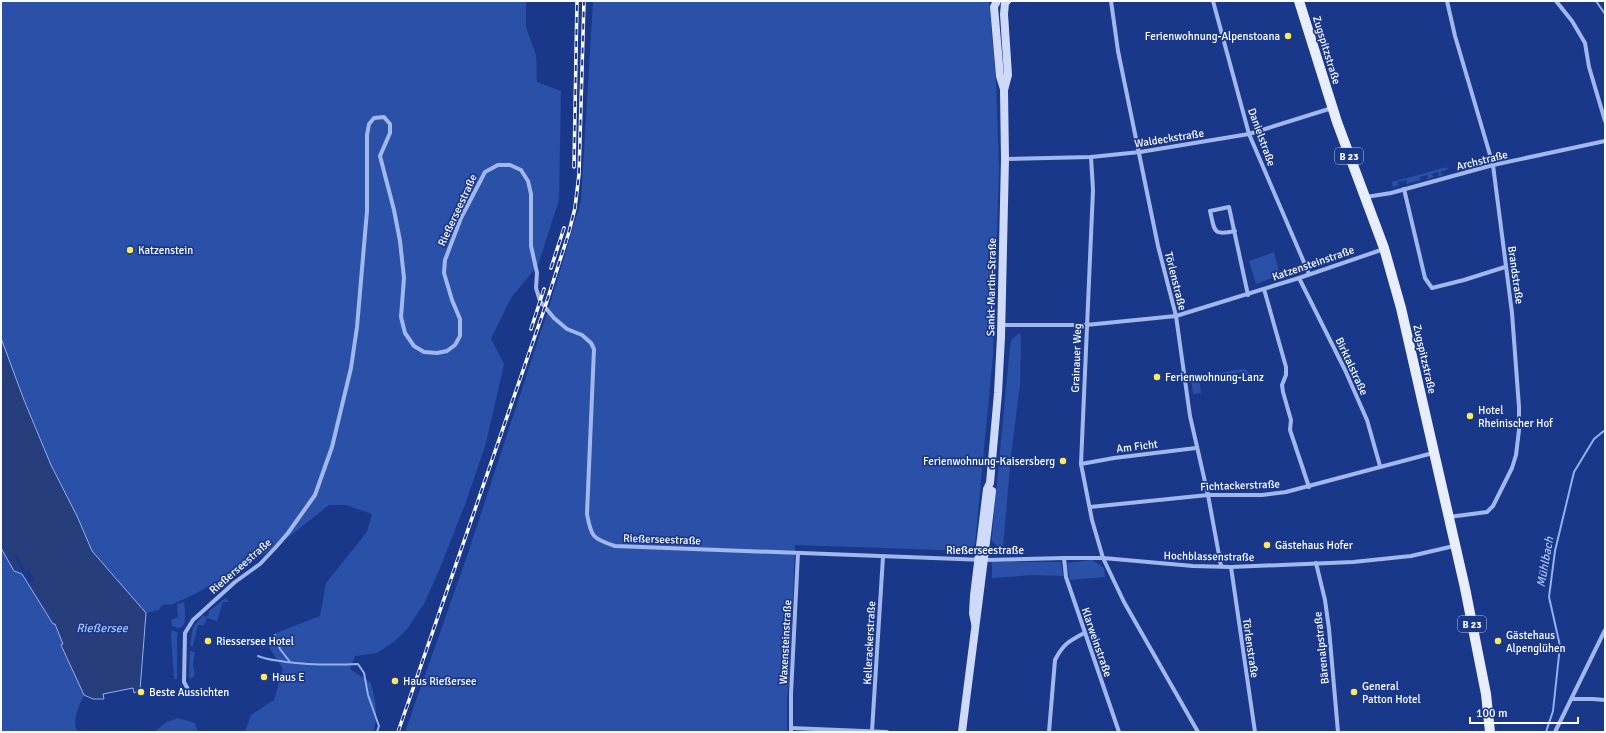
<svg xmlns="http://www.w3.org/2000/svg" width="1606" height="733" font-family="Signika,sans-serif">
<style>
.green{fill:#2b50a8}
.water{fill:#263e7b;stroke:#94b0f0}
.pier{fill:#19388a}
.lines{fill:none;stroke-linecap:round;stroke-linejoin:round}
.stream{stroke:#94b0f0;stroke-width:2}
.minor{stroke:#a2b8ed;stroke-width:4}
.secondary{stroke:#cfdafa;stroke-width:8}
.primary{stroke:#e8edff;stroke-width:10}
.rail-casing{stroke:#fff;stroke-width:3.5}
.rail{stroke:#19388a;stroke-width:2;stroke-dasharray:6;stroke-linecap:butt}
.poi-dot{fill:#ffea5e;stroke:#19388a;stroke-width:1.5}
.labels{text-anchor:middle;stroke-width:3.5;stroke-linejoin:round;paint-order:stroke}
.shield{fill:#19388a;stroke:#bac3dc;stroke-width:1}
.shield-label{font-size:10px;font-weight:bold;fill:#fff}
.poi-label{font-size:11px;fill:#fff;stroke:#19388a;text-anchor:start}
.street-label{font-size:11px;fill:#fff;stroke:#19388a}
.water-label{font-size:12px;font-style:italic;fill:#adc3f5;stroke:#19388a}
</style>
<rect width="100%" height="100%" fill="#19388a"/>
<g class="green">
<path d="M1,1h525v26l10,28 1,27 24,9 -2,109 -21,65 -27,33 -20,41 13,25 -18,79 -20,59 -26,66 -15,34 -17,26 -13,13 -18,12 -22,3 -5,13 21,14c4,16 8,33 2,49h-128l6,-17 23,-15 9,-31 -16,-25 9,-11 44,-17 6,-33 41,-51 5,-18 -26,-9h-17l-53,42 -81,47 -22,10 -11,1 -3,5 -13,3 -54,-62 -15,-35 -26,-51 -48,-119 -2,-8z"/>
<path d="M593,1h396l7,81 3,87 -6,186 -18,189 -7,7 -173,-6 -5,125 -3,28v34h-382l63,-179 83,-252 30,-100z"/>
<path d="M1447,167l1,2 -8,3 3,3 -5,1 1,-4 -8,2 3,3 -7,2 1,-4 -9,2 2,3 -15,4 1,-4 -10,2 2,3 -6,2 -1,-5z"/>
<path d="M1274,252l6,23 -24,9 -7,-23z"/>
<path d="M1020,333l1,7 -1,45 -9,70 -8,93 -6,-2 -5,-5v-5l18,-190 2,-7z"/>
<path d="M1245,369l5,5 -7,2 -2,-4 -42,7 2,14 -8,1 -2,-17z"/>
<path d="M1,548c5,10 15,17 22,27 11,15 20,33 30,49l2,-1 8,21 -2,1 23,50c-5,11 -13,25 -6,37h-77z"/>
<path d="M1092,560l12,8 1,9 -35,3 -3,-17z"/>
<path d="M992,562h69l2,14 -29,-1 -42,3z"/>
<path d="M226,598l3,4h-6l-6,19 -10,-3 -3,7h-6l-5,21h-3l3,-19 10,-12 3,2 3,-3v-3z"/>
<path d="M184,602c1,10 5,32 -12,24l-1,-6 7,-3 -1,-13z"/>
<path d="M172,630l6,3 -1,2v44h-3l-3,-44z"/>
<path d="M190,651l5,1 -2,13 2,10 -4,4 -2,-2z"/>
<path d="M178,718l17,5 3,9h-44l13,-10z"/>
</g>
<path class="water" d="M1,338l23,62 27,65 26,51 15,35 54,62 -6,77 -6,3 -1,-5 -30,6 1,5h-11l-9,-4 -23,-50 2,-1 -8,-20h-2l-31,-50 -8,-3 -13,-23z"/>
<path class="pier" d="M17,555l9,17 3,-2 6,10 -6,3 -15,-27z"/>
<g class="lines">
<g class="stream">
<path d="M1596,1l9,13"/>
<path d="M275,635l5,14 10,13"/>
<path d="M258,656c9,4 18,4 28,6 24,3 48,3 72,2l6,9 4,22 11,31 -2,6"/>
<path d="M1546,732l7,-21 7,-65 -11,-49 6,-46 19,-79 20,-33 11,-9"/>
</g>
<g class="minor">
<path d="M1111,1l7,50 40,195 18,70 14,100 18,79 13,71"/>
<path d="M1213,1l36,133 60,140"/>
<path d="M1447,1l8,35 38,129 19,148 7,94v23l-3,25 -4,13 -19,38 -6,6 -38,5"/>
<path d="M1556,1l16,20 13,22 4,24 16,54"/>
<path d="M1091,157l2,33 -12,274 11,56 11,38 90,8 38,1 122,-5 58,-6 43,-10"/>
<path d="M1005,159l86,-2 49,-5 109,-18 83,-26"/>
<path d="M1404,189l21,89 7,10 32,-8 41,-13"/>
<path d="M1366,197l25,-4 102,-28 112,-24"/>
<path d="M1235,231c-23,5 -20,0 -25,-20l19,-4 19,88"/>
<path d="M1299,278l46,92 22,50 13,46"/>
<path d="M1264,289l22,78v8l-4,10 1,7 8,28 -1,10 19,57"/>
<path d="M1002,325h84l90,-9 123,-38 85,-29"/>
<path d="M1081,464l33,-6 82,-10"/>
<path d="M1090,507l118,-12h54l24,-3 147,-39"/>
<path d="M1064,558l2,19 53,155"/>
<path d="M1316,563l9,37 4,29 9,103"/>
<path d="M1231,567l24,165"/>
<path d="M190,693l-6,-11 1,-49 8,-13 42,-38 25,-18 16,-17 12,-14 27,-38 17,-48 19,-79 6,-41 10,-116v-76l2,-11 5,-6 10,-1 6,7v9l-10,23 14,54 6,31 4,37 -3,39 4,16 9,13 10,6 13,1 10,-2 8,-6 5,-9v-17l-8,-19 -8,-27 1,-13 16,-42 24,-46 13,-7h12l11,5 7,11 3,13v52l6,27 -1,15 4,13 14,17 13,11 15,6 9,8 3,6 -7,165c4,23 6,25 28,32l370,14 79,-2h39l21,44 74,130"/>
<path d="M1572,699h21l12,1"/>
<path d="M791,728l96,4"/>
<path d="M872,731l11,-174"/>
<path d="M791,732v-38l7,-141"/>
<path d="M1049,732l6,-72c8,-16 14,-19 29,-27"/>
<path d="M1555,732l50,-102"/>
</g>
<g class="secondary">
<path d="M997,1l-3,6 6,69 4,13"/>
<path d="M975,623l-2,-10 1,-17 13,-107 3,-6 8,-90 3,-56 4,-178 -1,-69 4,-15 -4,-61 1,-11 2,-2"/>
<path d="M962,732c10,-81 21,-161 30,-241"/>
</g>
<path class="primary" d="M1299,1l38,121 47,126 17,60 64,280 21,106 4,38"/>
<defs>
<g id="rail">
<path d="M574,167l3,-166"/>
<path d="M551,268l13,-40"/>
<path d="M531,329l13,-40"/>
<path d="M398,732l147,-425 24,-75 6,-24 4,-34 5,-173"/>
</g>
</defs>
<use href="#rail" class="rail-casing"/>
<use href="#rail" class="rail"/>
</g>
<g class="poi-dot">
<circle cx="1288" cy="36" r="4"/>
<circle cx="130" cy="250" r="4"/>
<circle cx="1157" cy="377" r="4"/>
<circle cx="1470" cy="416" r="4"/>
<circle cx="1063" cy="461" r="4"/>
<circle cx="1267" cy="545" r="4"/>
<circle cx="208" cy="641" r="4"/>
<circle cx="1498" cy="641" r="4"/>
<circle cx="264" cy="677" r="4"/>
<circle cx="395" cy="681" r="4"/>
<circle cx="141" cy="692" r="4"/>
<circle cx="1354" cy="692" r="4"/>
</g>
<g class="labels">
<g class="shield">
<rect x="1335" y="148" width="28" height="16" rx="3"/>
<rect x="1458" y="616" width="28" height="16" rx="3"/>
</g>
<g class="shield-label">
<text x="1349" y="160">B 23</text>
<text x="1472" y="628">B 23</text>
</g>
<g class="poi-label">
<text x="1280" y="40" text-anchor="end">Ferienwohnung-Alpenstoana</text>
<text x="138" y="254">Katzenstein</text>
<text x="1165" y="381">Ferienwohnung-Lanz</text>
<text x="1478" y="414">Hotel<tspan x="1478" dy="13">Rheinischer Hof</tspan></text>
<text x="1055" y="465" text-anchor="end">Ferienwohnung-Kaisersberg</text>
<text x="1275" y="549">Gästehaus Hofer</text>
<text x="1506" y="639">Gästehaus<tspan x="1506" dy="13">Alpenglühen</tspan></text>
<text x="216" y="645">Riessersee Hotel</text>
<text x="272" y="681">Haus E</text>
<text x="403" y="685">Haus Rießersee</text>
<text x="1362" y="690">General<tspan x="1362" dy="13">Patton Hotel</tspan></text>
<text x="149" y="696">Beste Aussichten</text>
</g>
<g class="street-label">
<text transform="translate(1327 50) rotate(73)" y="4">Zugspitzstraße</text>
<text transform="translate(1262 137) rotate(70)" y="4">Danielstraße</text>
<text transform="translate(1169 138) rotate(-9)" y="4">Waldeckstraße</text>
<text transform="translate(1482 160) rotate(-14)" y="4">Archstraße</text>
<text transform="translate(457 210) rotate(-65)" y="4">Rießerseestraße</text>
<text transform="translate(1313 263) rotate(-19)" y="4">Katzensteinstraße</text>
<text transform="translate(1516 275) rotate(82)" y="4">Brandstraße</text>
<text transform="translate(1176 281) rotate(76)" y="4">Törlenstraße</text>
<text transform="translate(991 287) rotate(-89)" y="4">Sankt-Martin-Straße</text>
<text transform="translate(1076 358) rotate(-88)" y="4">Grainauer Weg</text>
<text transform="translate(1425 359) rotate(77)" y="4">Zugspitzstraße</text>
<text transform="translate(1352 366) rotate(65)" y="4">Birktalstraße</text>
<text transform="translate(1137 446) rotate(-7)" y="4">Am Ficht</text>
<text transform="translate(1240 485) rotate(-2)" y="4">Fichtackerstraße</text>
<text transform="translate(662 539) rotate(2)" y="4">Rießerseestraße</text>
<text x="985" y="554">Rießerseestraße</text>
<text transform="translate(1209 556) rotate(1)" y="4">Hochblassenstraße</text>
<text transform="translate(240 566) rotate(-41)" y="4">Rießerseestraße</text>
<text transform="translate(785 642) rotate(-87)" y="4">Waxensteinstraße</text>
<text transform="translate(1097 642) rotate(71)" y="4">Klarweinstraße</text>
<text transform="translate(869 643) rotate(-87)" y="4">Kellerackerstraße</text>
<text transform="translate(1251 648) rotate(82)" y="4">Törlenstraße</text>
<text transform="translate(1321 648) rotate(-96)" y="4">Bärenalpstraße</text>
</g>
<g class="water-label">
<text transform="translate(1545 562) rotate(-80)" y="4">Mühlbach</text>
<text x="102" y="632">Rießersee</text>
</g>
</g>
<rect width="1606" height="733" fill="none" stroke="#ffffff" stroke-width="4"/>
<path d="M1470 717v6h108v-6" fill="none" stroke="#ffffff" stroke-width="2"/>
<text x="1476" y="717" font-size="12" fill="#ffffff" stroke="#19388a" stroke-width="3" paint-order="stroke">100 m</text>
</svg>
